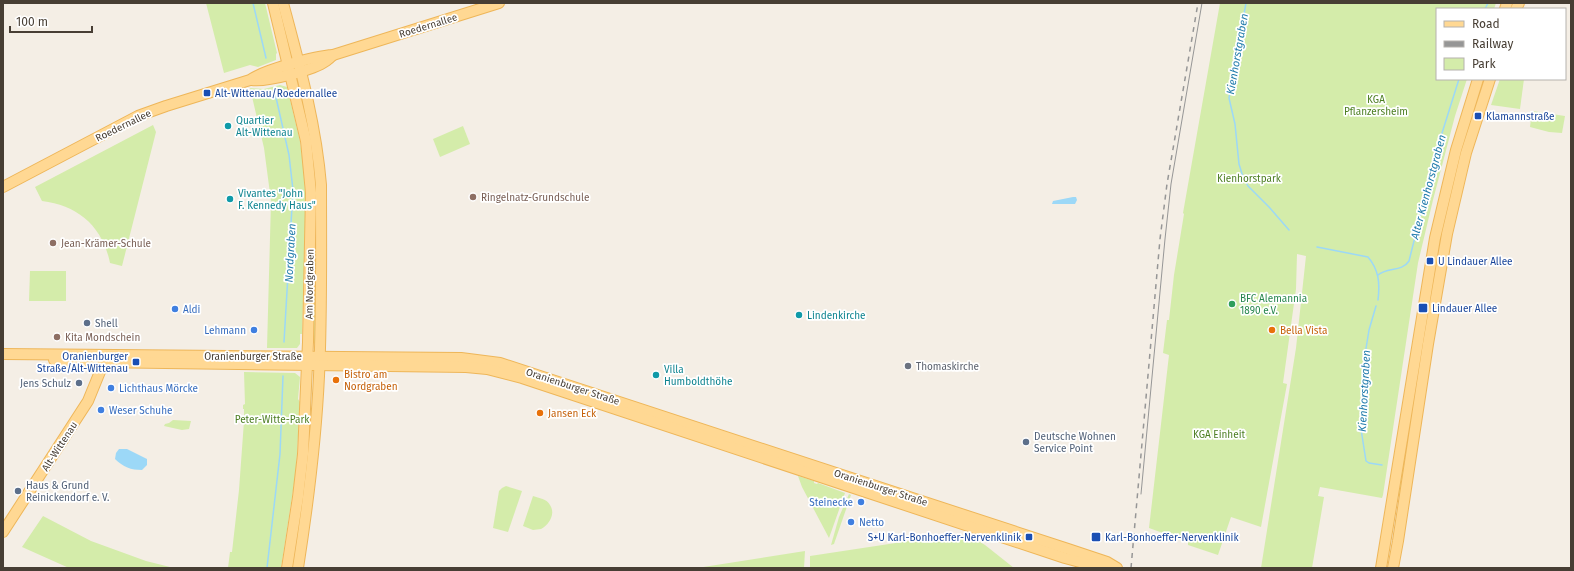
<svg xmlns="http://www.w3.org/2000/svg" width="1574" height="571" font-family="'Fira Sans',sans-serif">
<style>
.green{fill:#d4ecaa}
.water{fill:#9cd8f7}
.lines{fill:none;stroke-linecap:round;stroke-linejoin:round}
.stream{stroke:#9cd8f7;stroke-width:1.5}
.major-casing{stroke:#eeb659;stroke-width:12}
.major{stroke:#ffd893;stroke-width:10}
.tram{stroke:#969696;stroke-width:1}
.rail{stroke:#969696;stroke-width:1.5;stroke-dasharray:5 5;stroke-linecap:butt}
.transit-dot{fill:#1a4fb4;stroke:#fff;stroke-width:1.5}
.culture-dot{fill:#0f9aa8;stroke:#fff;stroke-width:1.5}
.education-dot{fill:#8d6e63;stroke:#fff;stroke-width:1.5}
.leisure-dot{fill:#2e9e5b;stroke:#fff;stroke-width:1.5}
.shop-dot{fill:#3f7fe0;stroke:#fff;stroke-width:1.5}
.service-dot{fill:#5c6f8a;stroke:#fff;stroke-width:1.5}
.food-dot{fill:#e8710a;stroke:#fff;stroke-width:1.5}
.worship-dot{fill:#6b7280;stroke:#fff;stroke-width:1.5}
.labels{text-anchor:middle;stroke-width:3.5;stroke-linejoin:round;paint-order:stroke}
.street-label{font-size:10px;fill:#473e34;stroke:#fff}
.transit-label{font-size:10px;fill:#164399;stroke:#fff;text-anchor:start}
.park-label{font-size:10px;fill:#4c7e22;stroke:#fff}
.culture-label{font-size:10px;fill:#0d838f;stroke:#fff;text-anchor:start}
.education-label{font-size:10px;fill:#785e54;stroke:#fff;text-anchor:start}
.leisure-label{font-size:10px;fill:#27864d;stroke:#fff;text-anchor:start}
.shop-label{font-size:10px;fill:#366cbe;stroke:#fff;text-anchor:start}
.service-label{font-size:10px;fill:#4e5e75;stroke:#fff;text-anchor:start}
.food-label{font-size:10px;fill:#c56008;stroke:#fff;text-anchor:start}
.worship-label{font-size:10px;fill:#5b616d;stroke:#fff;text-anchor:start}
.water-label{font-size:11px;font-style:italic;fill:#227cac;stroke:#fff}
</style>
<rect width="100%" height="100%" fill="#f4eee5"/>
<g class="green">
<path d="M206,3h59l12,50 -1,1v6l-18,7 -8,-2 -26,8z"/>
<path d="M1220,3h276l-2,6h-57v70h30l-12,37 -22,84 -15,63 -35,232 -1,3 -62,-11 -2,9 6,1 -12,71h-51l35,-220 10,-92 -9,-2 -1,35 -13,94 4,1 -26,143 -30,-10 -13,38 -30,-10v-3l-39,-14 20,-173 -6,-2 4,-33h2l5,-45 10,-61 -1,-1z"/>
<path d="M1500,79h24l-4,30 -29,-4z"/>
<path d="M280,85l7,2 13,54 4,31 2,34 -4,128h-2v10l-3,4h-30l4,-147 -7,-53 -14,-60 14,1z"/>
<path d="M1532,111l33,5 -3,17 -13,-1 -19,-5z"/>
<path d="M153,125l3,7 -34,134 -12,-3c-7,-36 -32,-58 -68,-62l-7,-14z"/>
<path d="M463,126l7,18 -30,13 -7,-18z"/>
<path d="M314,225h4v119l-5,-1z"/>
<path d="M30,271h36v30h-37z"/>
<path d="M244,372l51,1 5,4 -2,22 2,3 -4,69 -15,97h-53l2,-16h2l7,-62 5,-69 -2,-1 2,-1v-10h-1v-4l2,-1z"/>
<path d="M1415,374l6,1 -20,122 -5,-1z"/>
<path d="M173,420l18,1 -2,8 -7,1 -18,-4 1,-2 4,-1z"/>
<path d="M798,476l16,5v2l3,1 1,-1 27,10 -16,45 -27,-51z"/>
<path d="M506,486l16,5 -14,41 -15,-4 6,-37 3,-3z"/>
<path d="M849,494l2,1 -17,49 -3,1 8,-28z"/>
<path d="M533,496c6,2 14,3 17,9 6,9 -1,20 -9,24l-8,1 -10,-4z"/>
<path d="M43,516l48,25 55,20 28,7h-105l-47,-21z"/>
<path d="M955,534l18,4 12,7 29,23h-204v-12z"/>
<path d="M805,551l-1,17h-107z"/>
</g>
<g class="water">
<path d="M1073,197h3l1,3 -2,4h-23l1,-3z"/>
<path d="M119,449h8l20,10v6l-5,5c-11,0 -19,-3 -27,-11l1,-6z"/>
</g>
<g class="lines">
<g class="stream">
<path d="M253,3l13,55"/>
<path d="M1246,3l-17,95 6,26 4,40 4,13 5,9 21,21 20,23"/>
<path d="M1485,9l3,-6"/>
<path d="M275,93l14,62 4,35 -9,152"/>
<path d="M1317,247l51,10c11,13 12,26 10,43"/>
<path d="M1378,275c9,-8 24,-3 31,-14l28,-112 22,-70"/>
<path d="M1376,306l-7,24 -6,37 -2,62 5,32 3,2 13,2"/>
<path d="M267,568l13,-114 3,-78"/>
</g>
<defs>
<g id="major">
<path d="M273,3l33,138 5,52 -3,149 -5,112 -5,43 -11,71"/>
<path d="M283,3c16,60 33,120 38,182 0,64 1,127 -2,191 -3,64 -11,128 -21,192"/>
<path d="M1505,9l2,-6"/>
<path d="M1516,9l3,-6"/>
<path d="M252,80c15,2 62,-10 74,-19 3,-2 5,-4 7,-6"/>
<path d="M3,187l135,-71 28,-10 84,-26c14,-10 65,-24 83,-25l166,-52"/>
<path d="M3,354l458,4 39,5 568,186 39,13 10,6"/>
<path d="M54,360l38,2 374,5 21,2 35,9 543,180 37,10"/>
<path d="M3,532l85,-131 18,-44"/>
<path d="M1381,568l54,-330 21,-88 22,-71"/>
<path d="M1393,568l5,-27 30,-197 19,-110 19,-81 24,-74"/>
</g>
</defs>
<use href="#major" class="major-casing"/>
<use href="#major" class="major"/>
<path class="tram" d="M1141,494l24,-255 6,-55 31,-181"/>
<path class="rail" d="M1131,568l29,-329 7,-55 31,-181"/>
</g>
<g class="transit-dot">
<rect x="203" y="89" width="8" height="8" rx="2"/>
<rect x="1474" y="112" width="8" height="8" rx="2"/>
<rect x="1426" y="257" width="8" height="8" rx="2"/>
<rect x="1418" y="303" width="10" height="10" rx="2"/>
<rect x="132" y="358" width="8" height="8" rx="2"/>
<rect x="1025" y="533" width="8" height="8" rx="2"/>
<rect x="1091" y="532" width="10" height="10" rx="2"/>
</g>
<g class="culture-dot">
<circle cx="228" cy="126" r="4"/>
<circle cx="230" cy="199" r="4"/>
<circle cx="799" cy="315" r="4"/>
<circle cx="656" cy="375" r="4"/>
</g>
<g class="education-dot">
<circle cx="473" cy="197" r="4"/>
<circle cx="53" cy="243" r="4"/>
<circle cx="57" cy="337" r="4"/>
</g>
<circle class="leisure-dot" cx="1232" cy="304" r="4"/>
<g class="shop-dot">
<circle cx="175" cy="309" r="4"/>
<circle cx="254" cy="330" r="4"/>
<circle cx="111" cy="388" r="4"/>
<circle cx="101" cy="410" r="4"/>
<circle cx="861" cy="502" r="4"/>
<circle cx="851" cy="522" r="4"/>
</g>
<g class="service-dot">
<circle cx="87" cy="323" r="4"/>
<circle cx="79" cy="383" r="4"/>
<circle cx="1026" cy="442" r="4"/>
<circle cx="18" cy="491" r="4"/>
</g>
<g class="food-dot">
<circle cx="1272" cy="330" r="4"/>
<circle cx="336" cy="380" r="4"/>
<circle cx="540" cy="413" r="4"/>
</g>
<circle class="worship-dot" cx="908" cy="366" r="4"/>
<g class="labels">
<g class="street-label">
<text transform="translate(428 25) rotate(-17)" y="4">Roedernallee</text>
<text transform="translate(123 125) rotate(-26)" y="4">Roedernallee</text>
<text transform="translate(309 284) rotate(-89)" y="4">Am Nordgraben</text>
<text x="253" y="360">Oranienburger Straße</text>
<text transform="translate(573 386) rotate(18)" y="4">Oranienburger Straße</text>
<text transform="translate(59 446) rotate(-57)" y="4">Alt-Wittenau</text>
<text transform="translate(881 487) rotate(18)" y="4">Oranienburger Straße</text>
</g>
<g class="transit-label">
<text x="215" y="97">Alt-Wittenau/Roedernallee</text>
<text x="1486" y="120">Klamannstraße</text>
<text x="1438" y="265">U Lindauer Allee</text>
<text x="1432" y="312">Lindauer Allee</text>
<text x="128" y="360" text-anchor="end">Oranienburger<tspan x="128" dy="12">Straße/Alt-Wittenau</tspan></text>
<text x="1021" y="541" text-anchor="end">S+U Karl-Bonhoeffer-Nervenklinik</text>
<text x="1105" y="541">Karl-Bonhoeffer-Nervenklinik</text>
</g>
<g class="park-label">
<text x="1376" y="103">KGA<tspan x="1376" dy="12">Pflanzersheim</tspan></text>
<text x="1249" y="182">Kienhorstpark</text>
<text x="272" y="423">Peter-Witte-Park</text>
<text x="1219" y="438">KGA Einheit</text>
</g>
<g class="culture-label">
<text x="236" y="124">Quartier<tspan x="236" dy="12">Alt-Wittenau</tspan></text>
<text x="238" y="197">Vivantes "John<tspan x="238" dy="12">F. Kennedy Haus"</tspan></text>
<text x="807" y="319">Lindenkirche</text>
<text x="664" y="373">Villa<tspan x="664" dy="12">Humboldthöhe</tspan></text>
</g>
<g class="education-label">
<text x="481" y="201">Ringelnatz-Grundschule</text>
<text x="61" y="247">Jean-Krämer-Schule</text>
<text x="65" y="341">Kita Mondschein</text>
</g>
<g class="leisure-label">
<text x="1240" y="302">BFC Alemannia<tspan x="1240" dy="12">1890 e.V.</tspan></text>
</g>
<g class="shop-label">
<text x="183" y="313">Aldi</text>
<text x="246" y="334" text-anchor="end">Lehmann</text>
<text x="119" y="392">Lichthaus Mörcke</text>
<text x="109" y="414">Weser Schuhe</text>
<text x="853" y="506" text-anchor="end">Steinecke</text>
<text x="859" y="526">Netto</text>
</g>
<g class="service-label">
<text x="95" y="327">Shell</text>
<text x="71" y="387" text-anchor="end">Jens Schulz</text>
<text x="1034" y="440">Deutsche Wohnen<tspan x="1034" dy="12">Service Point</tspan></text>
<text x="26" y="489">Haus &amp; Grund<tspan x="26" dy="12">Reinickendorf e. V.</tspan></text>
</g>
<g class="food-label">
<text x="1280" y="334">Bella Vista</text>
<text x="344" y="378">Bistro am<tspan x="344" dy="12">Nordgraben</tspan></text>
<text x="548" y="417">Jansen Eck</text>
</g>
<g class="worship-label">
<text x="916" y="370">Thomaskirche</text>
</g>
<g class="water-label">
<text transform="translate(1237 54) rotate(-80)" y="4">Kienhorstgraben</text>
<text transform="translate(1428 187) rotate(-75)" y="4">Alter Kienhorstgraben</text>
<text transform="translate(290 253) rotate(-87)" y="4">Nordgraben</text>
<text transform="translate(1364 391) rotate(-87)" y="4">Kienhorstgraben</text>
</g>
</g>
<rect width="1574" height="571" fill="none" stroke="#473e34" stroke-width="8"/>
<rect x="1436" y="8" width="130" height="72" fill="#ffffff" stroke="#b5b2ae"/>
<rect x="1444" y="21" width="20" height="6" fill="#ffd893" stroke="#b5b2ae"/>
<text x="1472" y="28" font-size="12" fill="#473e34">Road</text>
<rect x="1444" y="41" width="20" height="6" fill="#969696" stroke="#b5b2ae"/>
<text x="1472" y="48" font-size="12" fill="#473e34">Railway</text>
<rect x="1444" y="58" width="20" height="12" fill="#d4ecaa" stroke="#b5b2ae"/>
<text x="1472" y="68" font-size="12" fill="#473e34">Park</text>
<path d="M10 26v6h82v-6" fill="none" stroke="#473e34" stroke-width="2"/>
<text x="16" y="26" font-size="12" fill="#473e34" stroke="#ffffff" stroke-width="3" paint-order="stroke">100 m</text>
</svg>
